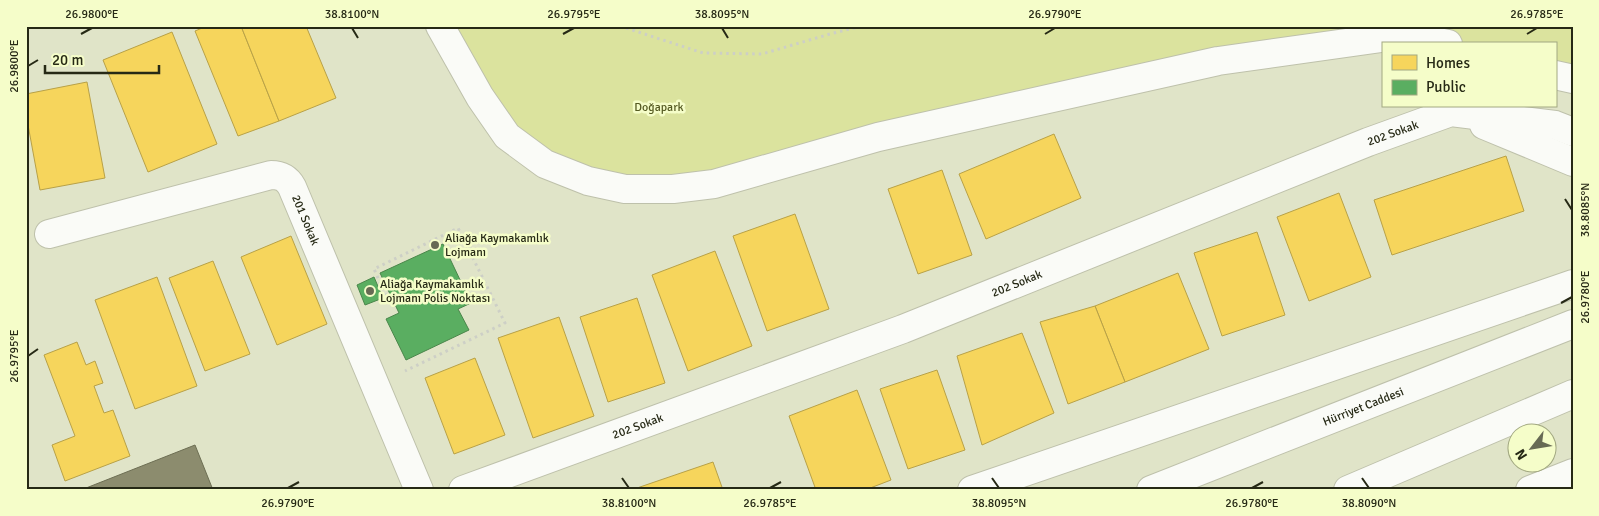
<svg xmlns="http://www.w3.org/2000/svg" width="1599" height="516" font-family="Signika,sans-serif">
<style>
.green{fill:#dbe39e}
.homes{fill:#f6d55c;stroke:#b8a147}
.public{fill:#5aae61;stroke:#4a864a}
.industry{fill:#8c8c6e;stroke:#6d6e53}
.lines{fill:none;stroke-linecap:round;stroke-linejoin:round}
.street-casing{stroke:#bec1ab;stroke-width:30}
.secondary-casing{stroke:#bec1ab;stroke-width:30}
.highway-casing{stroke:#bec1ab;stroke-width:30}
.path{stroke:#cdcfc6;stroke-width:3;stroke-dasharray:2.5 4;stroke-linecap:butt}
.street{stroke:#fafbf7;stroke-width:28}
.secondary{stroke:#fafbf7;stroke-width:28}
.highway{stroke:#fafbf7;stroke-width:28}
.ticks{fill:none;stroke:#262915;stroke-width:2}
.poi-dot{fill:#676a54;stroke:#f5fdc9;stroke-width:2}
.labels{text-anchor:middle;stroke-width:5;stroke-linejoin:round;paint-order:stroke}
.park-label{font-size:12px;fill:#555a22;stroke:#f5fdc9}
.street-label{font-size:12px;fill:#262915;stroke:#f5fdc9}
.poi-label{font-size:12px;fill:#262915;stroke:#f5fdc9;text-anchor:start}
.neatline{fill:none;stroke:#262915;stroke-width:2}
.ticks-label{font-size:12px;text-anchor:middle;fill:#262915}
</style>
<rect width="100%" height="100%" fill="#e0e4c8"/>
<path class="green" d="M440,26h1133v53l-18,-4v-31h-107l-45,-9 -730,154 -128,-25z"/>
<g class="homes">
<path d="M207,26h34l38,95 -41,15 -43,-105z"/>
<path d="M241,26h65l30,72 -57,23z"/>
<path d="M172,32l45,112 -69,28 -45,-112z"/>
<path d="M87,82l18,96 -65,12 -14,-76v-20z"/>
<path d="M1054,134l27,64 -95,41 -27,-65z"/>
<path d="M1506,156l18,55 -132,44 -18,-55z"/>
<path d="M942,170l30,85 -54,19 -30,-85z"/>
<path d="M1339,193l32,84 -62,24 -32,-84z"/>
<path d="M795,214l34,95 -62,22 -34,-95z"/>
<path d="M1257,232l28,83 -63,21 -28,-83z"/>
<path d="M291,236l36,88 -50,21 -36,-88z"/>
<path d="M715,251l37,95 -64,25 -36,-96z"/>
<path d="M213,261l37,93 -45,17 -36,-93z"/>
<path d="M1178,273l31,76 -84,33 -30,-76z"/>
<path d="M157,277l40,109 -62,23 -40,-109z"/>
<path d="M637,298l28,85 -57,19 -28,-85z"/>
<path d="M1095,306l30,76 -57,22 -28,-82z"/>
<path d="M559,317l35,99 -61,22 -35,-100z"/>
<path d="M1022,333l32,80 -72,32 -25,-89z"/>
<path d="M77,342l9,23 9,-4 8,22 -9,3 10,27 9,-3 17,46 -65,25 -13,-36 23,-9 -31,-81z"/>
<path d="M475,358l30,77 -51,19 -29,-76z"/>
<path d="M937,370l28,80 -57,19 -28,-80z"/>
<path d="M857,390l34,90 -26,10h-49l-27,-74z"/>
<path d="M713,462l10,28h-85l-1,-2z"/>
</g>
<g class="public">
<path d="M443,244l28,59 -13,6 11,21 -63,30 -20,-41 13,-6 -19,-40z"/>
<path d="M374,277l9,21 -18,7 -8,-20z"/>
</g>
<path class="industry" d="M195,445l18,45h-132z"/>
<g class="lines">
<defs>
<g id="street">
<path d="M440,26l40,71 27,39 38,28 43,17 37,8h48l41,-5 164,-47 340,-76 185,-26 45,9"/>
<path d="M1555,75l18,4"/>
<path d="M1484,125l89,37"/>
<path id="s1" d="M49,234l222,-59c10,0 16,3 21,12l127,303"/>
<path id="s2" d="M463,490l440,-161 465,-187 83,-30 104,13 18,7"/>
<path d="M972,490l601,-206"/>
</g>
<path id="secondary" d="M1530,490l43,-17"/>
<g id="highway">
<path id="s3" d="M1151,490l422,-166"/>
<path d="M1348,490l225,-96"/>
</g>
</defs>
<use href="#street" class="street-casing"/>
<use href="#secondary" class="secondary-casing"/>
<use href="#highway" class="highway-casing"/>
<g class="path">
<path d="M620,26l83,27 59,1 68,-20 32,-8"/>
<path d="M386,296l-12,-27 84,-41 47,95 -100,48"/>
</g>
<use href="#street" class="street"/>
<use href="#secondary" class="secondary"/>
<use href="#highway" class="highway"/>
</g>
<path class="ticks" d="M352,28l6,10M722,28l6,10M81,34l11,-6M563,34l11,-6M1045,34l10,-6M1527,34l10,-6M28,66l10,-6M1565,199l7,11M1561,303l11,-6M28,356l10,-7M622,478l7,10M992,478l7,10M1362,478l7,10M288,488l11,-6M770,488l11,-6M1252,488l11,-6"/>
<g class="poi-dot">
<circle cx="435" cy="245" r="5"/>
<circle cx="370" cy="291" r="5"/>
</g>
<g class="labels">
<g class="park-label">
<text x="659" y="111">Doğapark</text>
</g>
<g class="street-label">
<text dy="4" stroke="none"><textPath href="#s2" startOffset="996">202 Sokak</textPath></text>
<text dy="4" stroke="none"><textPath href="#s1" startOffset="291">201 Sokak</textPath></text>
<text dy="4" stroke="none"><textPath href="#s2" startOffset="591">202 Sokak</textPath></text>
<text dy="4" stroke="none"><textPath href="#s3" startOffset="228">Hürriyet Caddesi</textPath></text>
<text dy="4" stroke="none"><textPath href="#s2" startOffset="186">202 Sokak</textPath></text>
</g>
<g class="poi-label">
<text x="445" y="242">Aliağa Kaymakamlık<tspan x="445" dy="14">Lojmanı</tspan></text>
<text x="380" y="288">Aliağa Kaymakamlık<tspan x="380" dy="14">Lojmanı Polis Noktası</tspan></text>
</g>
</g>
<rect width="1599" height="516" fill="none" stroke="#f5fdc9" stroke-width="55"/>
<rect x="1382" y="42" width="175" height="65" fill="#f5fdc9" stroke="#a2a881"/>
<rect x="1392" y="55" width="25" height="15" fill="#f6d55c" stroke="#a2a881"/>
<text x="1426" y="68" font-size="15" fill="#262915">Homes</text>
<rect x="1392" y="80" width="25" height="15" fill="#5aae61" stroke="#a2a881"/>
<text x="1426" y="92" font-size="15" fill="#262915">Public</text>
<g transform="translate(1532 448) rotate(239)"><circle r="24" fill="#f5fdc9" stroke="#a2a881"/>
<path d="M0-4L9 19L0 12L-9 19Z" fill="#676a54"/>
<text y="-8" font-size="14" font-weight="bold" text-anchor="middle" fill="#262915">N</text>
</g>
<path d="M45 65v8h114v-8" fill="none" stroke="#262915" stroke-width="2.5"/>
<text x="52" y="65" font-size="15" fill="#262915" stroke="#f5fdc9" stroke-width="4" paint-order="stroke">20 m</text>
<rect x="28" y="28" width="1544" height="460" class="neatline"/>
<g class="ticks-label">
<text x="92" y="18">26.9800°E</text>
<text x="352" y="18">38.8100°N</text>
<text x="574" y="18">26.9795°E</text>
<text x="722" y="18">38.8095°N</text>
<text x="1055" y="18">26.9790°E</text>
<text x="1537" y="18">26.9785°E</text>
<text transform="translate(14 66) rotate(-90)" y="4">26.9800°E</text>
<text transform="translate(1585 210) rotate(-90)" y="4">38.8085°N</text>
<text transform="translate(1585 297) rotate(-90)" y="4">26.9780°E</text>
<text transform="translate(14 356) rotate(-90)" y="4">26.9795°E</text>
<text x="288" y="507">26.9790°E</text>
<text x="629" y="507">38.8100°N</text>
<text x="770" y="507">26.9785°E</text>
<text x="999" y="507">38.8095°N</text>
<text x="1252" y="507">26.9780°E</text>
<text x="1369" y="507">38.8090°N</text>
</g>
</svg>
